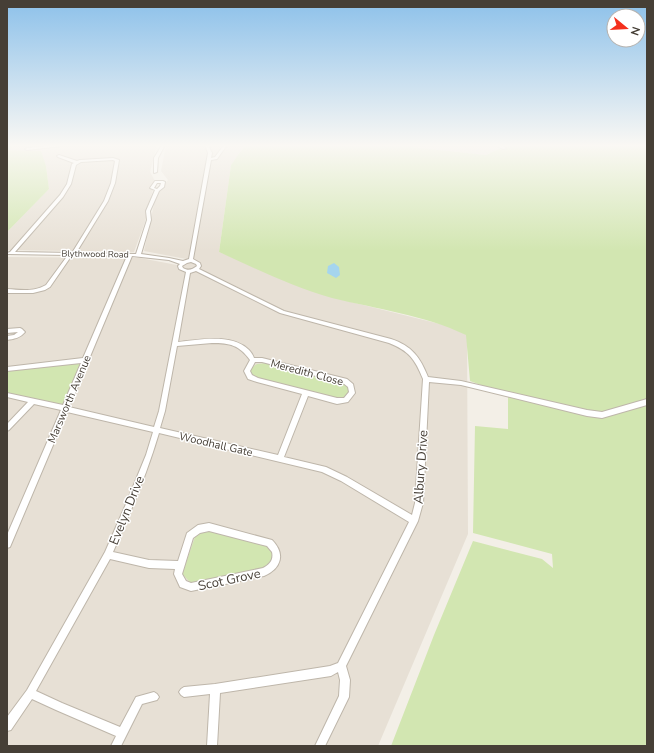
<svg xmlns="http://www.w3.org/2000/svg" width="654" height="753" font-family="'Nunito Sans',sans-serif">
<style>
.residential{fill:#e7e0d5}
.green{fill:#d2e6b1}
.water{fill:#a5d5ee}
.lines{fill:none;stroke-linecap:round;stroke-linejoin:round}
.minor-casing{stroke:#beb6aa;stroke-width:2}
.minor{fill:#fff;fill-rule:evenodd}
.labels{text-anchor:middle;stroke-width:3;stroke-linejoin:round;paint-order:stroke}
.far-street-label{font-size:9px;fill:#463f36;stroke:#fff}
.street-label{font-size:11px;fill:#463f36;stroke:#fff}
.near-street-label{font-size:13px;fill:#463f36;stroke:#fff}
</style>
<rect width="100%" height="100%" fill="#f3efe7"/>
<g class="residential">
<path d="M14,145h143l-7,27 5,9 -10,41 -11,30 -127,-2v-18l42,-43 -3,-23 -4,-9 -33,-7z"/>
<path d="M166,145h79l-14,20 -12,87 112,45 117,29 19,9 1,199 -90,212h-371v-489l133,1 37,7 9,-6 -42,-8 10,-47 5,-13 9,-11 -7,-9z"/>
<path d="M393,145h114l-21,10z"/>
</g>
<g class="green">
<path d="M7,145h7l-4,5 31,1 5,15 3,23 -42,43z"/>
<path d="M245,145h148l93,10 21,-10h140v601h-256l43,-111 39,-94 69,18 11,9 -1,-14 -79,-21 2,-107 33,3v-34l-38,-14 -4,-46c-42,-20 -89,-26 -134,-37 -39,-11 -76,-29 -113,-46l12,-87z"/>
<path d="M86,360l-21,49 -58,-14v-26z"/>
<path d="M267,363l77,19 5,5 1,6 -5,5 -7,1 -83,-21 -4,-4v-6l6,-4z"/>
<path d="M205,530l64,17 5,9 -8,13 -75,14 -9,-9 13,-37z"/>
</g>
<path class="water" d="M349,236l-15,27 5,4 1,8 -4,3 -9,-5 1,-7 6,-3z"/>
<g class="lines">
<defs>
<g id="minor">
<path d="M55,145h15l-43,5 -2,-1 2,-1z"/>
<path d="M162,145h3l-7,13 -1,14 -3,1v-15z"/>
<path d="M205,145h3l4,8 -1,5 4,-1 9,-12h3l-10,14 -6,1 -18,99 7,4 1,3 -2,3 85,42 107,28c21,7 29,18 37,38l33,4 126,29 15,2 45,-13v6l-45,13 -15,-2 -126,-31 -32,-3 -6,121 -5,18 -72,145 4,14 -1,17 -24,49h-10l24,-50 1,-16 -2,-8 -7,4 -111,17 -3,53h-10l3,-52 -26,3 -3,-2 -2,-3 2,-3 3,-2 31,-3 115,-18 8,-3 71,-141 -68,-41 -19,-9 -163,-39c-12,41 -29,80 -46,119l36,8 29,1 9,-28 11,-8 11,-2 63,17c14,14 9,29 -8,36l-73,15 -11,-4 -6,-13 1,-5 -26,-1 -39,-9 -74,132 26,12 58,24 16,-30 18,-5 3,2 2,3 -2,3 -15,4 -21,42h-10l5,-10 -60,-26 -24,-11 -21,31 -4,1v-14l20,-27 78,-138 21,-48 20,-49 7,-23 -86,-20 -57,135 -3,1v-13l54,-125 -27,-6 -25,26 -2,1v-7l21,-22 -21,-5v-4l56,12 18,-42 -74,8v-4l76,-9 44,-102 -55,-1 -22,32 -5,3 -12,3h-26v-4c14,1 27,3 39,-4l22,-30 -59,-1h-2v-1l3,-1 50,-57 7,-11 5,-20 2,-1 -16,-6 -1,-1 2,-1 18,6 3,-1 33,-2 6,2 -4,23 -7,18 -32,52 60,1 11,-34 -1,-9 9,-21 -5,-2 5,-7h8l2,1 -1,5 -5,4 -9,20 1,9 -10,34 28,4 14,3 6,-2 19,-106zM113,160l2,1 -4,22 -7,18 -32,52 -57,-1 48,-55 8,-13 5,-19 5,-3zM157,183h4l-1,3 -3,3 -3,-1zM132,256l37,4 11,4 -2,2 1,3 7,3 -27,139 -5,16 -85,-20zM191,262l5,2 1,2c-5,4 -9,5 -14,2l-1,-2 5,-3zM196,271l84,42 109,30c20,8 26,16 34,36l-8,124 -3,12 -65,-38 -21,-10 -42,-10 24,-61 29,8 11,-2 7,-9 -2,-9 -6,-5 -85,-21h-8c-1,-3 -3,-6 -5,-8 -17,-17 -50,-10 -71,-8l12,-69zM212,343c18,0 27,2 38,17l-6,11 4,8 9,3 45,12 -24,61 -118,-27 5,-17 12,-65zM255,362h7l81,21 5,4 1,5 -5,6h-7l-79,-20 -6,-3 -2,-4zM209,531l58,15 5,6c2,8 -3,13 -9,16l-72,15 -5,-2 -4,-7 11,-36 7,-5z"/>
<path d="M496,145h5l5,3 -3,1z"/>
<path d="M20,328l2,1 3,3c-5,6 -11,7 -18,8v-4l7,-1 4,-3 -11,1v-4z"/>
</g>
</defs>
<use href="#minor" class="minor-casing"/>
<use href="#minor" class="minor"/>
</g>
<linearGradient id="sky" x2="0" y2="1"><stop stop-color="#8dc1ea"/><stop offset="0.58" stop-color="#faf8f4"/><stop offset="1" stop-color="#faf8f4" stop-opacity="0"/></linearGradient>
<rect width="654" height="251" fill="url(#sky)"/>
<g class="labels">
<g class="far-street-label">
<text transform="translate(95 254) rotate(1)" y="3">Blythwood Road</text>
</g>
<g class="street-label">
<text transform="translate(307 372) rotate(15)" y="4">Meredith Close</text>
<text transform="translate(69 399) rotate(-67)" y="4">Marsworth Avenue</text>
<text transform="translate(216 444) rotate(13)" y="4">Woodhall Gate</text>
</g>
<g class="near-street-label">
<text transform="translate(420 467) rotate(-86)" y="5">Albury Drive</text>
<text transform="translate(126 510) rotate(-68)" y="5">Evelyn Drive</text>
<text transform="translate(229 579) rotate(-12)" y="5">Scot Grove</text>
</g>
</g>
<rect width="654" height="753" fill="none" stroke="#463f36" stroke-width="16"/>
<g transform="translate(626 28) rotate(108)"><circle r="19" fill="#ffffff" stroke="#b5b2af"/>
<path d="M0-3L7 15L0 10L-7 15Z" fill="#f4301d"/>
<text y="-6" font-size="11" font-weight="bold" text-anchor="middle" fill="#463f36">N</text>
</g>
</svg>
